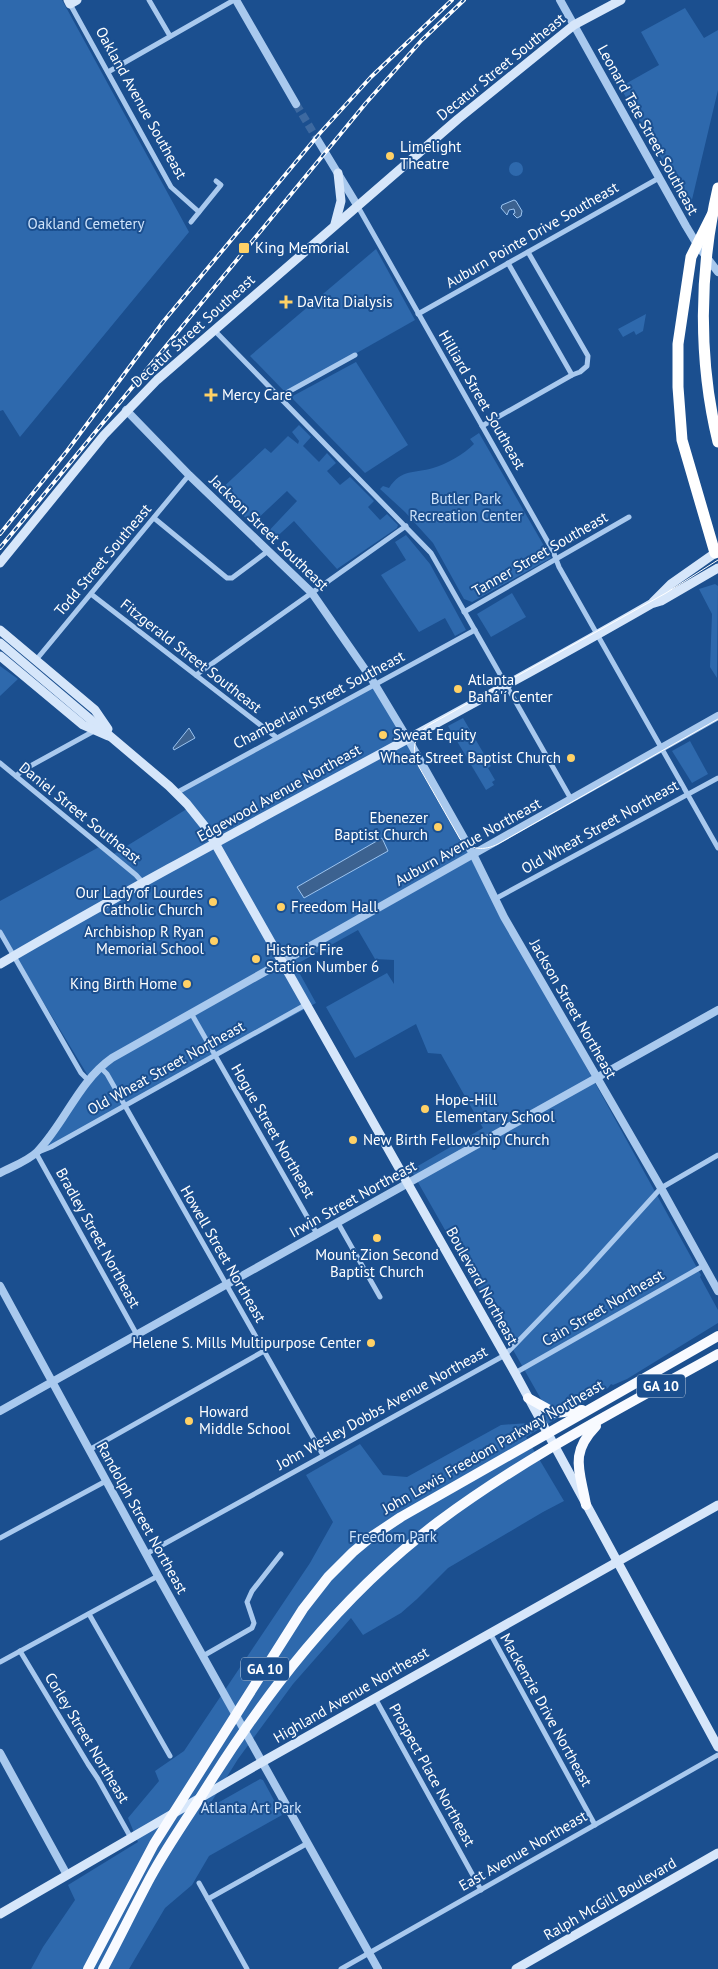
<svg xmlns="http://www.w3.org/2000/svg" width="718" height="1969" font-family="'PT Sans',sans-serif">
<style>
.green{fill:#2e69ad}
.water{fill:#3c6290;stroke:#9cc4f0}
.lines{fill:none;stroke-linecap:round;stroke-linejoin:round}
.tertiary-tunnel{stroke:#3d69a0;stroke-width:8;stroke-dasharray:8 4;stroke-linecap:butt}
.minor{stroke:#a9c9ee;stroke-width:5}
.tertiary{stroke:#a9c9ee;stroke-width:8}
.secondary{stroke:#d6e6fa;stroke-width:9}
.trunk{stroke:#f8faff;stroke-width:10}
.motorway{stroke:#fff;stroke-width:11}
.tram{stroke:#fff;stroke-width:1}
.rail-casing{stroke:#fff;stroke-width:4}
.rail{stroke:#1b4f8f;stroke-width:2;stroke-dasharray:5.5;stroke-linecap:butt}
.poi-dot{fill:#ffd166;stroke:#1b4f8f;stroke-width:2}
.labels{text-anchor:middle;stroke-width:4;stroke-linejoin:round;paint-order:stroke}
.shield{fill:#1b4f8f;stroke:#bbcadd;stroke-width:1}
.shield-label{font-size:14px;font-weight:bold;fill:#fff}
.street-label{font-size:15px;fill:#fff;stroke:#1b4f8f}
.poi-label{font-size:15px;fill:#fff;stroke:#1b4f8f;text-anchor:start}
.park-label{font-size:15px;fill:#cfe3fa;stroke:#1b4f8f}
</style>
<rect width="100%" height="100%" fill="#1b4f8f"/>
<g class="green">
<path d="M0,0h62l127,232 -169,205 -17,-27 -3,1z"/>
<path d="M685,8l19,30 14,-8v60l-28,118 -70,-121 39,-22 -18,-33z"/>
<circle cx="516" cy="169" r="7"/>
<path d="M376,249l39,71 -129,73 -36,-37z"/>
<path d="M646,314l-3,17 -7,4 -2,-4 -11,6 -5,-8z"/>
<path d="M356,362l52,83 -43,28 -74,-76z"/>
<path d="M299,425l12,12 -8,9 16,16 8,-9 9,10 -9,8 13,14 10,-8 24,24 -6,6 12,13 7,-6 11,11 -1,3 -60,41 -43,-48 -23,21 -7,-6 33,-35 -10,-10 -35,33 -34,-32 47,-44 6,5 17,-17 10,8 1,-3 -7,-9z"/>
<path d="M479,433l72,125 -79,44 -8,-3 -31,-56 -28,-31 -25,-23 3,-3 6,2c13,-20 25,-14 44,-20 14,-4 31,-14 41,-24l-4,-5z"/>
<path d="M406,535l24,29 36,66 -11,6 -10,-18 -26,14 -38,-57 25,-15 -11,-18z"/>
<path d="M715,584l3,2 -1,92 -7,-11 2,-53 -13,-25z"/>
<path d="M512,593l14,24 -35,20 -14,-23z"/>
<path d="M0,666l18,13 -18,17z"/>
<path d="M375,684l326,591 -1,2 18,33v13l-91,56 -14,6 -2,-1 -3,4 -82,49 38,64 -21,11 -95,56 -31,31 -16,14 -38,22 -12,-17 -58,66 -55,75 -31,50 53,-30 3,1 19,35 -73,41 -17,29 -27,23 -36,61h-98l12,-22 32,-47 -7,-15 70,-43 -10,-24 31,-37 -4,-10 29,-20 126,-188 23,-41 -27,-47 54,-31 23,31 24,2 94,-52 28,-2 18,-9 -1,-6 -135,-238 72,-42 -42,-74 -13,-1 -12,-29 -61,34 -29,-51 61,-34 7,11v-24l-19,-1 -17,-29 -63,35 21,38 -277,151 51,-75 -90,-148v-30l101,-55 11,9 5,-3 73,-45 -14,-14z"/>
<path d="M463,718l28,48 -3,2 7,12 -3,2 2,3 -8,5 -38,-64z"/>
<path d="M690,741l18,33 -16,9 -20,-32z"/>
</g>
<g class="water">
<path d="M514,200l2,1 6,10 -1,5 -4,2 -4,-4 2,-1 -1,-4 -5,1 -2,5 -6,-7 1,-3z"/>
<path d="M189,728l6,10 -21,12 -1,-2z"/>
<path d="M382,838l6,13 -84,47 -7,-11z"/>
</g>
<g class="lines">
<path class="tertiary-tunnel" d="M296,104l21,35"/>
<g class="minor">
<path d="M149,0l21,36"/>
<path d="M70,4l101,183 28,25"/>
<path d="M108,72l126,-72"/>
<path d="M357,205l196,346 6,16 159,281"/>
<path d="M191,222l30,-37 -5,-4"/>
<path d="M508,263l64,112 8,-3 7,-6 1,-10 -60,-104"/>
<path d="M418,314l241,-136"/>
<path d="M214,330l217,223 140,246"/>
<path d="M279,397l76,-42"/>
<path d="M482,426l90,-51"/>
<path d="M154,518l73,60h5l36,-27"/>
<path d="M91,594l185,143"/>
<path d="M464,612l165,-95"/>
<path d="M36,660l153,-185"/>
<path d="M196,675l210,-149"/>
<path d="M0,763l136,112 7,8"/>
<path d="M16,776l7,-6 71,-39"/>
<path d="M176,793l299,-163"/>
<path d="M495,899l223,-121"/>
<path d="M0,932l81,141 7,7"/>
<path d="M191,1013l126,221"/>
<path d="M100,1067l7,7 216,381"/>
<path d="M338,1223l42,74"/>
<path d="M137,1335l-101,-182 15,-6 256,-143"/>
<path d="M515,1373l188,-107"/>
<path d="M89,1450l175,-99"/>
<path d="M0,1538l106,-57"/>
<path d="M146,1554l359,-199 80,-83 76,-84 57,-33"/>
<path d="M89,1614l81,142"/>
<path d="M490,1633l105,192"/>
<path d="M20,1651l68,113 10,15 33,59"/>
<path d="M203,1656l49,-28 2,-5 -7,-21 5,-11 29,-37"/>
<path d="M0,1662l158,-86"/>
<path d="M375,1698l106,192"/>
<path d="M199,1883l48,86"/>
<path d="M208,1899l100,-56"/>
<path d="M341,1969l377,-214"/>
</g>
<g class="tertiary">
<path d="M236,0l60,104"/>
<path d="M560,0l126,226 12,20 20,26"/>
<path d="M317,139l40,66"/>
<path d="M126,410l63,65 123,118 59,85 41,68 61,108 31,63 157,271 57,103"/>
<path d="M0,1173c11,-6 28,-12 37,-21 28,-29 41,-70 75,-94l606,-342"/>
<path d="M0,1286l158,290 220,393"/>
<path d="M0,1411l718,-401"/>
<path d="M0,1753l67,122"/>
</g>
<g class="secondary">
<path d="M68,0l2,4 7,-4"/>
<path d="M335,224l6,-23 -3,-28"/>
<path d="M0,563l104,-128 53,-55 301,-261 116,-94 47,-25"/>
<path d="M653,602l18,-18 47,-33"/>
<path d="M0,630l95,80 13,19"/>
<path d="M0,643l169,143 18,18 20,25 308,544 203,374"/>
<path d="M0,656l83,69 25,11"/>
<path d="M0,964c214,-125 436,-236 651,-360l10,-3 57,-33"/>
<path d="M0,1914l262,-152 456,-257"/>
<path d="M516,1969l202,-116"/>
</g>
<g class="trunk">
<path d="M528,1398l27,15 27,-3"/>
<path d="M586,1505c-6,-35 -17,-51 10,-79"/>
<path d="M88,1969l66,-125 149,-235 25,-32 25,-25 18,-15 30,-20 317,-181"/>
<path d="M103,1969c16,-30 31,-61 47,-91 15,-28 33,-54 50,-80 65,-105 139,-201 238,-276 87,-65 185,-115 280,-168"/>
</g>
<g class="motorway">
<path d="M718,188c-19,82 -20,172 0,254"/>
<path d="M712,215l-21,42 -13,87v43l4,53 33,113"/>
</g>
<path class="tram" d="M718,560l-52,33 -237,132c-16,11 -18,25 -10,42l41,72c11,11 24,12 38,5l220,-125"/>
<defs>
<g id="rail">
<path d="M0,534l67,-83 96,-129 157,-189 51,-56 81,-77"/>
<path d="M0,548l366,-445 56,-63 42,-40"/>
</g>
</defs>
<use href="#rail" class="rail-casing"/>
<use href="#rail" class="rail"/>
</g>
<g class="poi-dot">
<circle cx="390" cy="156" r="5"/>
<rect x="238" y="242" width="12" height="12" rx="2.5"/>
<path d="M283.5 294.5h5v5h5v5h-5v5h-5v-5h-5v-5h5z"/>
<path d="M208.5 387.5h5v5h5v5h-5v5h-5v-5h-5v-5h5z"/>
<circle cx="458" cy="689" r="5"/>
<circle cx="383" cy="735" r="5"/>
<circle cx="571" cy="758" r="5"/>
<circle cx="438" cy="827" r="5"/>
<circle cx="213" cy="902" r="5"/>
<circle cx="281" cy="907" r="5"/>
<circle cx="214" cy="941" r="5"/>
<circle cx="256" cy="959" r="5"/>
<circle cx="187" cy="984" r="5"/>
<circle cx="425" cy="1109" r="5"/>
<circle cx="353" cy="1140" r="5"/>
<circle cx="377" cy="1238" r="5"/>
<circle cx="371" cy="1343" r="5"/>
<circle cx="189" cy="1421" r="5"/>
</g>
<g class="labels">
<g class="shield">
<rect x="637" y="1374.5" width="48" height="23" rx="4"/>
<rect x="241" y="1657.5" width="48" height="23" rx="4"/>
</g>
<g class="shield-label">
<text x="661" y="1391">GA 10</text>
<text x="265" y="1674">GA 10</text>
</g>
<g class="street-label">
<text transform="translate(501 67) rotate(-39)" y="5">Decatur Street Southeast</text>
<text transform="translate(141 103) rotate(61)" y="5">Oakland Avenue Southeast</text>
<text transform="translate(648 130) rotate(61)" y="5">Leonard Tate Street Southeast</text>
<text transform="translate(532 235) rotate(-30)" y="5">Auburn Pointe Drive Southeast</text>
<text transform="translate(193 331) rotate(-42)" y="5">Decatur Street Southeast</text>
<text transform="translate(482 400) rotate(60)" y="5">Hilliard Street Southeast</text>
<text transform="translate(269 533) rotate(44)" y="5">Jackson Street Southeast</text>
<text transform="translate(540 554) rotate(-30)" y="5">Tanner Street Southeast</text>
<text transform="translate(103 560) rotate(-50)" y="5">Todd Street Southeast</text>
<text transform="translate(191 656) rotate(38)" y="5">Fitzgerald Street Southeast</text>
<text transform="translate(319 700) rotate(-28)" y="5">Chamberlain Street Southeast</text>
<text transform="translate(279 793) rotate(-29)" y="5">Edgewood Avenue Northeast</text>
<text transform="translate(80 813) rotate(39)" y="5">Daniel Street Southeast</text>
<text transform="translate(600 827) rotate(-29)" y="5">Old Wheat Street Northeast</text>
<text transform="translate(468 842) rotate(-29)" y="5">Auburn Avenue Northeast</text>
<text transform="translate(573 1009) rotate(60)" y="5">Jackson Street Northeast</text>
<text transform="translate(166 1068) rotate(-29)" y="5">Old Wheat Street Northeast</text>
<text transform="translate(273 1131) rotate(60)" y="5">Hogue Street Northeast</text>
<text transform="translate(353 1199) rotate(-29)" y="5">Irwin Street Northeast</text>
<text transform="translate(98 1238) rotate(61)" y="5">Bradley Street Northeast</text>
<text transform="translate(223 1254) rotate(60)" y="5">Howell Street Northeast</text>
<text transform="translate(482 1286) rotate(61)" y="5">Boulevard Northeast</text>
<text transform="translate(603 1308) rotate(-30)" y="5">Cain Street Northeast</text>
<text transform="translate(382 1408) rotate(-29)" y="5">John Wesley Dobbs Avenue Northeast</text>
<text transform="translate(493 1447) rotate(-30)" y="5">John Lewis Freedom Parkway Northeast</text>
<text transform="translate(142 1518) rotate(61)" y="5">Randolph Street Northeast</text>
<text transform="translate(351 1695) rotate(-30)" y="5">Highland Avenue Northeast</text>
<text transform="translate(546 1710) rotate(61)" y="5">Mackenzie Drive Northeast</text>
<text transform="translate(87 1738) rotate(59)" y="5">Corley Street Northeast</text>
<text transform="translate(432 1775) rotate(61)" y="5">Prospect Place Northeast</text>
<text transform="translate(523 1851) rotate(-30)" y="5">East Avenue Northeast</text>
<text transform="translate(610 1899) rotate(-30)" y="5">Ralph McGill Boulevard</text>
</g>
<g class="poi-label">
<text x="400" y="152">Limelight<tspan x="400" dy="17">Theatre</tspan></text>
<text x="255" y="253">King Memorial</text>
<text x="297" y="307">DaVita Dialysis</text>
<text x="222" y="400">Mercy Care</text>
<text x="468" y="685">Atlanta<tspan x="468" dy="17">Bahá'í Center</tspan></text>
<text x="393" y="740">Sweat Equity</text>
<text x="561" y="763" text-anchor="end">Wheat Street Baptist Church</text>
<text x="428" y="823" text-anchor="end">Ebenezer<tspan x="428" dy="17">Baptist Church</tspan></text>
<text x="203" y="898" text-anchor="end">Our Lady of Lourdes<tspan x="203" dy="17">Catholic Church</tspan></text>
<text x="291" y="912">Freedom Hall</text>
<text x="204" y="937" text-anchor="end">Archbishop R Ryan<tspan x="204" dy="17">Memorial School</tspan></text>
<text x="266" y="955">Historic Fire<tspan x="266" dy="17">Station Number 6</tspan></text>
<text x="177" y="989" text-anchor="end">King Birth Home</text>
<text x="435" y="1105">Hope-Hill<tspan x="435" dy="17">Elementary School</tspan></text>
<text x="363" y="1145">New Birth Fellowship Church</text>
<text x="377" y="1260" text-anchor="middle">Mount Zion Second<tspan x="377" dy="17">Baptist Church</tspan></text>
<text x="361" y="1348" text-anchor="end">Helene S. Mills Multipurpose Center</text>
<text x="199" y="1417">Howard<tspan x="199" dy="17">Middle School</tspan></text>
</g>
<g class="park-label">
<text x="86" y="229">Oakland Cemetery</text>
<text x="466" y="504">Butler Park<tspan x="466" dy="17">Recreation Center</tspan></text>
<text x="393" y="1542">Freedom Park</text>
<text x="251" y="1813">Atlanta Art Park</text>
</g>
</g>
</svg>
